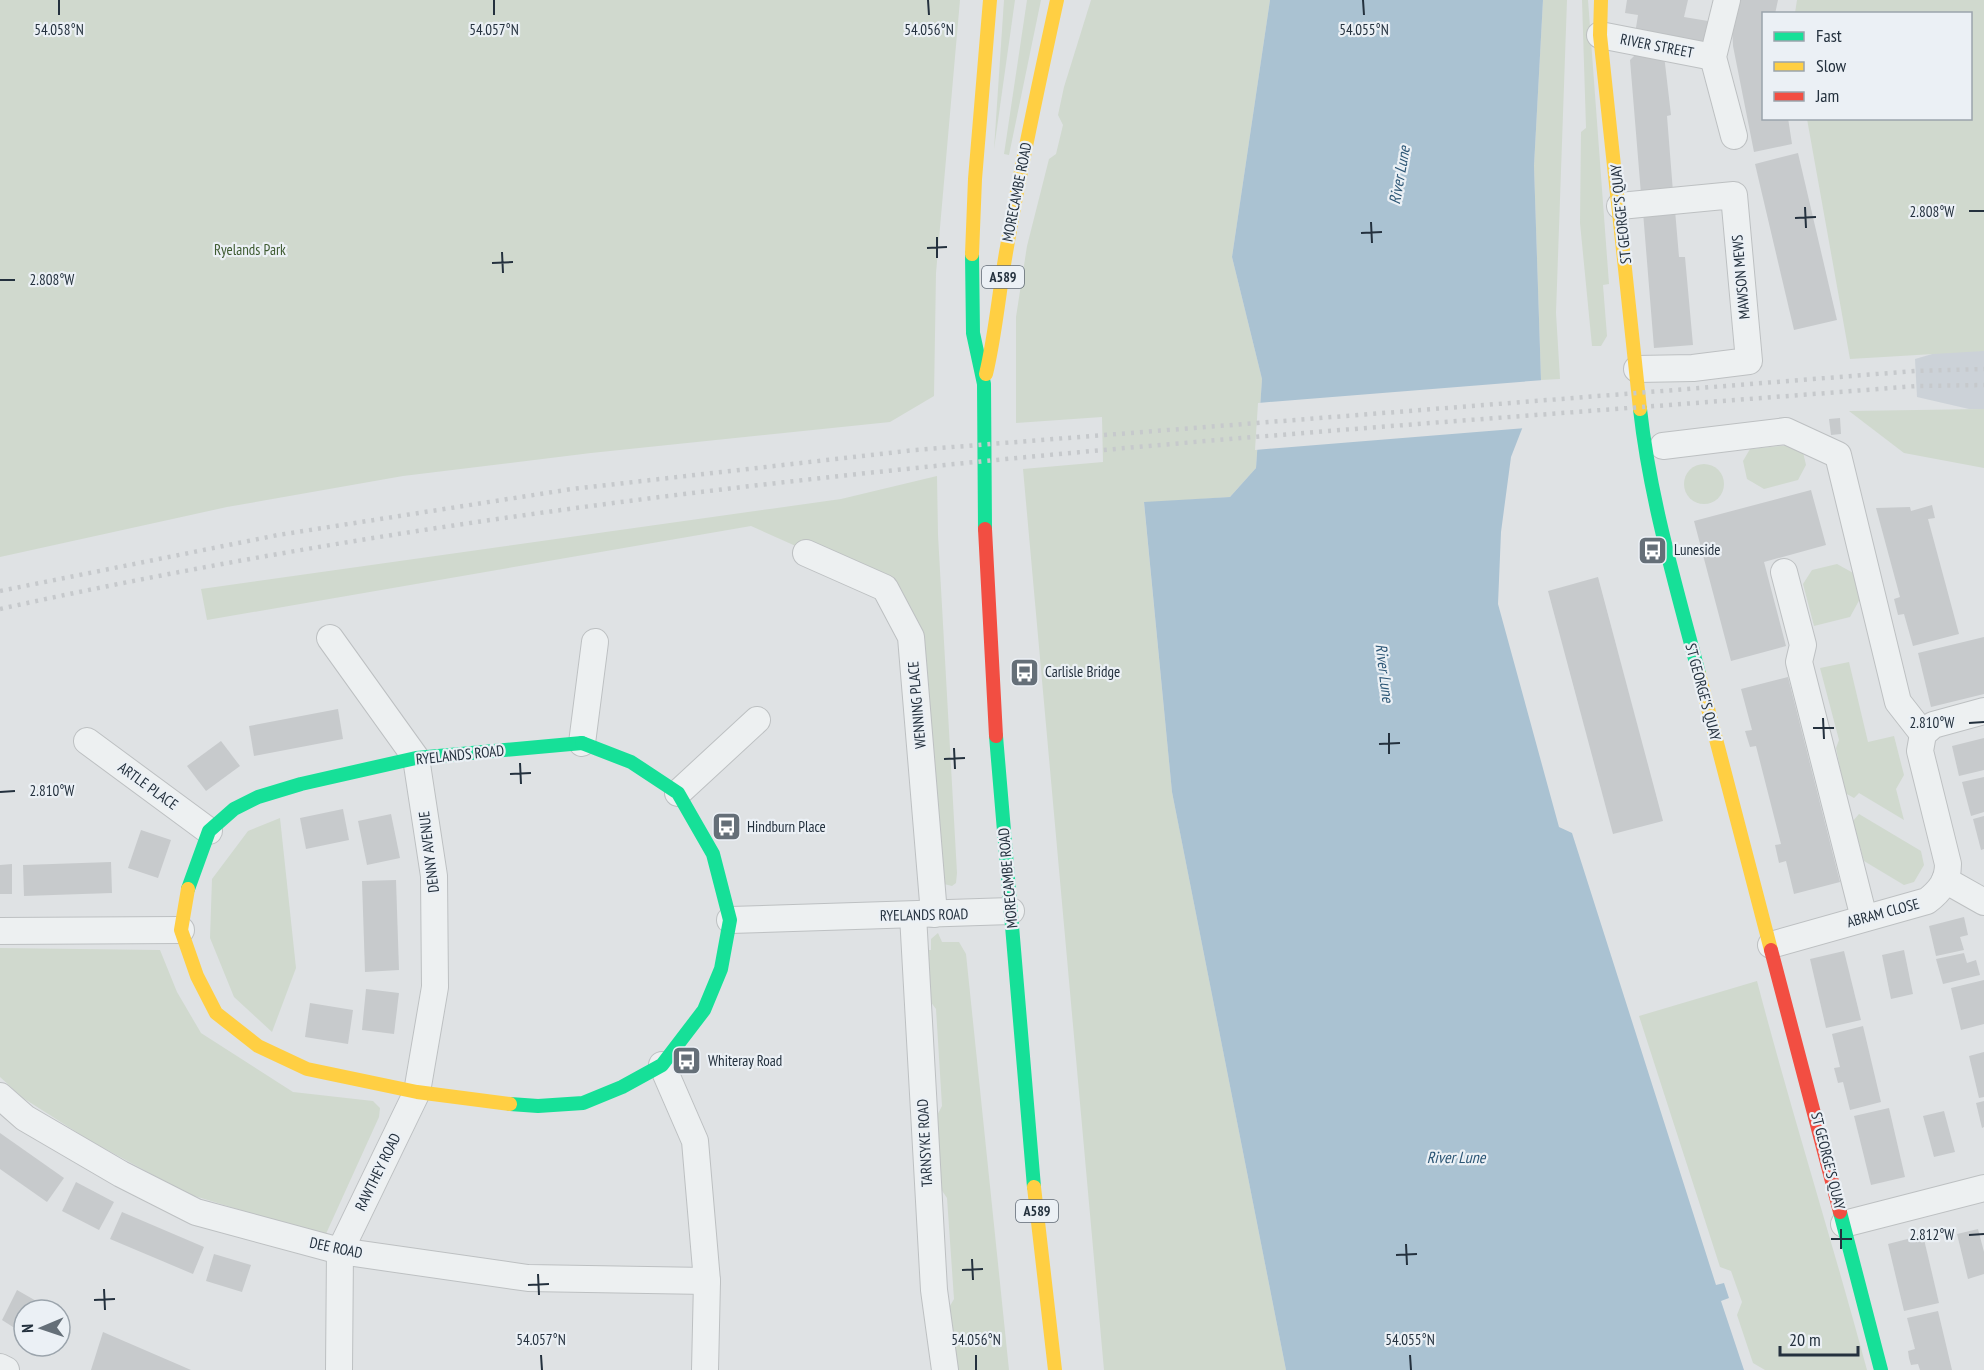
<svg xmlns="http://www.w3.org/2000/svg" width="1984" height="1370" font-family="'PT Sans Narrow',sans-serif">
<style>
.built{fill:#ccd2d8}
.green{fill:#d0d9ce}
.water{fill:#aac2d2}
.pier{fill:#dfe2e4}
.building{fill:#c7cacc}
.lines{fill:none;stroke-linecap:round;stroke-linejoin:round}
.street-casing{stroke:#bdc0c2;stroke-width:28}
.street{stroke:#edf0f1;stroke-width:26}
.fast{stroke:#16e098;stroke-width:14}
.slow{stroke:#ffcf43;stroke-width:14}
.jam{stroke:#f24e42;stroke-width:14}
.rail{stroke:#c6c9cc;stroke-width:4.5;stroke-dasharray:3 6;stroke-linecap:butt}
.ticks{fill:none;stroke:#24313e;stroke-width:2}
.labels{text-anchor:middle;stroke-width:4.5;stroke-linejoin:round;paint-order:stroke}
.shield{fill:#ebf0f5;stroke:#606a75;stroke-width:1.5}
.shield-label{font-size:14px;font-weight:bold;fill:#24313e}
.street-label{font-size:15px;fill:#24313e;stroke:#ebf0f5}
.park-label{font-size:15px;fill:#3e5b31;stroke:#ebf0f5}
.poi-label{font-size:15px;fill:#24313e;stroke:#ebf0f5;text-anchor:start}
.water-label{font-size:16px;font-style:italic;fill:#2c5675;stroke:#ebf0f5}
.ticks-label{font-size:15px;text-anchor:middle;fill:#24313e;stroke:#ebf0f5;stroke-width:4.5;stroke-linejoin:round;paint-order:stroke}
</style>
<rect width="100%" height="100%" fill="#dfe2e4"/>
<path class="built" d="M1984,339v70h-15l-52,-12 -2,-38z"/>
<g class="green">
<path d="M0,0h960l-24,273 -2,123 -44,26 -299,31 -188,23 -176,31 -227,50z"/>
<path d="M1004,0h11l-21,149z"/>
<path d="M1027,0h14l-32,155 -5,-1z"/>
<path d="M1091,0h179l-38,257 30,122 -6,89 -26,29 -86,6 28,289 114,578h-182l-81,-901 80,-7 -1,-45 -86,6v-106l11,-71 22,-87 7,-5 7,-29 -5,-10 6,-28z"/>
<path d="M1543,0h24l-11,313 4,66 -19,1 -7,-214z"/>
<path d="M1582,0h6l21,284 -6,1 4,51 -6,10h-9l-12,-123 1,-91 5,-4z"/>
<path d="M1797,0h187v351l-134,8 -43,-240 163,-1v-104l-175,-1z"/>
<path d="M1984,409v59l-80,-15 -55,-42z"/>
<path d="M1789,445l14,7 3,13 -8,15 -34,9 -17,-10 -4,-18 7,-12z"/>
<circle cx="1704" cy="484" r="20"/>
<path d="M937,476l1,59 19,338 -1,10 -4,3 -12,-3 -50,-295 -139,-62 -544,94 -6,-31 640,-90z"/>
<path d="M1837,564l18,10 6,23 -11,20 -36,9 -11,-42 9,-14z"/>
<path d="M1849,662l19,80 26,-6 10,39 -8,14 8,31 -45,-27 -5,5 -9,-5 -9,-45 3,-8 -19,-72z"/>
<path d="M1859,814l62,37 3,14 -10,17 -10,3 -40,-24 -11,-40z"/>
<path d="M280,818l16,150 -24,64 -38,-35 -24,-59 2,-59 36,-48z"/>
<path d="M938,933l4,9h17l7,12 43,416h-55l-7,-59 7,-12 -7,-101 -10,-15 -4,-60 9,-17 -6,-97 -9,-12 -2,-47h6v-11z"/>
<path d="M0,948l160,2 17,42 24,41 92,59 80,9 7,7 -1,9 -54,119 -137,-42 -99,-54 -66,-42 -23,-21z"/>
<path d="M1757,981c34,130 75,259 110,389h-102l-12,-7 -16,-48 5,-13 -11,-31 -11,-4 -81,-251z"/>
</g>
<path class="water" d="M1270,0h273l-9,166 7,214 -30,77 -10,75 -3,72 61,223 13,6 144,452 8,-2 5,15 -8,3 23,69h-458l-114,-578 -28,-290 86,-5 26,-29 6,-89 -30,-122z"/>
<path class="pier" d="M1544,380l-18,48 -271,22 3,-47z"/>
<g class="building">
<path d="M1627,0h61l-4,17 24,4 -6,26 -67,-13 3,-19 -13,-2z"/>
<path d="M1739,0h39l-3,14h-11v104h24l4,26 -38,8 -21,-106 -1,-17z"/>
<path d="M1639,51l25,4 7,60 -4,1 6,76 -32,2 -11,-134z"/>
<path d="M1798,153l39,167 -43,10 -39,-166z"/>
<path d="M1675,210l4,47h6l8,88 -39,3 -11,-136z"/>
<path d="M1840,418l1,16 -10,1 -2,-16z"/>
<path d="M1811,490l15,55 -62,17 22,84 -55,15 -37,-140z"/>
<path d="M1932,505l3,13 -7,1 31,115 -46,12 -9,-32 -6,1 -4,-16 6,-2 -24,-89 34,-1 1,4z"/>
<path d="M1598,577l65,244 -50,13 -65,-243z"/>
<path d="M1984,637v57l-53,13 -13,-54z"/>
<path d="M1788,677l52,205 -46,12 -8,-33 -7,2 -4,-18 6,-1 -25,-98 -6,1 -5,-16 7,-1 -11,-41z"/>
<path d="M338,709l5,30 -89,17 -5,-30z"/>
<path d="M1984,738v32l-25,6 -7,-30z"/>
<path d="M221,741l19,25 -34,25 -19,-25z"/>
<path d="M1984,777v35l-13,4 -9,-34z"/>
<path d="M343,809l6,31 -43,9 -6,-31z"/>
<path d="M391,814l9,44 -33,7 -9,-44z"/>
<path d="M1984,816v33l-3,1 -8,-31z"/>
<path d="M141,830l30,10 -13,38 -30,-10z"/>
<path d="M111,862l1,31 -88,3 -1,-31z"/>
<path d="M12,864v30h-12v-29z"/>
<path d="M396,880l3,90 -34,2 -3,-91z"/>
<path d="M1964,917l4,18 -8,2 4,13 -28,6 -7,-30z"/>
<path d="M1904,950l9,44 -22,5 -9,-44z"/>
<path d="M1844,951l17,69 -35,8 -16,-69z"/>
<path d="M1964,953l3,10 9,-3 4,15 -37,9 -7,-25z"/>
<path d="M1984,980v44l-23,6 -10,-42z"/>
<path d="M366,989l33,4 -5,41 -32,-4z"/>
<path d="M310,1003l43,7 -5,34 -43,-7z"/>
<path d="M1863,1026l18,76 -31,8 -7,-28 -5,1 -4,-15 6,-1 -8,-33z"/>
<path d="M1984,1052v45l-5,1 -10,-42z"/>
<path d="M1984,1101v26l-2,1 -6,-25z"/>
<path d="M1889,1108l16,69 -34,8 -17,-69z"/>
<path d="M1944,1111l11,41 -21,5 -11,-41z"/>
<path d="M0,1133l64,45 -17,24 -47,-33z"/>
<path d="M76,1182l38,20 -15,28 -37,-19z"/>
<path d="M122,1212l82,35 -11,27 -83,-35z"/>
<path d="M1978,1229l6,23v22l-16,5 -11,-45z"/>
<path d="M1923,1235l16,68 -35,8 -16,-67z"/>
<path d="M214,1254l37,11 -9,27 -36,-11z"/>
<path d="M17,1290l35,20h-28v24l-22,-14z"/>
<path d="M1938,1311l14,59h-32l-2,-6 -7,1 -2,-7 -1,-7 7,-2 -8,-31z"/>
<path d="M103,1332l88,38h-100z"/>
</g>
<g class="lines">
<defs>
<g id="street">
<path d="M1727,0l-14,57 21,79"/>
<path d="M1600,35l113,22"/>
<path d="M1620,206l114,-11 15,166 -56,7 -56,1"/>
<path d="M1663,446l123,-15 52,24 60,247 25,32"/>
<path d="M806,553l79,35 26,49 23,277"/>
<path d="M1784,572l19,73 -4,17 65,256"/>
<path d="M330,638l86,120 18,118 1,111 -18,105 -77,159 -1,119"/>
<path d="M87,741l122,90"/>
<path d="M582,743l13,-101"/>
<path d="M678,793l79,-73"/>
<path d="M1945,880l39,22"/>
<path d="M913,915l21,375 11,80"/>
<path d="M730,920l281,-9"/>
<path d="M0,931l181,-1"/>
<path d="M1771,945l156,-44c13,-10 21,-20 21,-37l-28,-113 3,-17 10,-9 51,-14"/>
<path d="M662,1065l33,76 12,140 -2,89"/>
<path d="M0,1096l25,22 96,56 75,38 144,39 188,27 179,3"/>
<path d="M1844,1224l140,-36"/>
<path d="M0,1367l6,3"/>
</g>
</defs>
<use href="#street" class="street-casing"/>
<use href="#street" class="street"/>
<g class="fast">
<path d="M972,254l1,79 11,51 1,145"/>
<path d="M1640,409c10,90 36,177 59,265"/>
<path d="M996,736l38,451"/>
<path d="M188,889l21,-58 25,-22 24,-12 43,-13 115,-26 166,-15"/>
<path d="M510,1104l28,2 45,-3 39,-16 40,-22 42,-55 17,-41 9,-49 -17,-66 -35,-61 -47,-31 -49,-19"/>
<path d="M1840,1212l41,158"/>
</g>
<g class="slow">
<path d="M1601,0l-1,35 40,374"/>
<path d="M972,254l3,-75 15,-179"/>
<path d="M986,374c10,-42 13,-84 21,-127 14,-83 32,-165 50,-247"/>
<path d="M1699,674l72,276"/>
<path d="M188,889l-7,41 16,46 19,37 42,33 49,23 110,23 93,12"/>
<path d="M1034,1187l21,183"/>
</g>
<g class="jam">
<path d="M985,529l11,207"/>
<path d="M1771,950l69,262"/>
</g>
<g class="rail">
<path d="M0,591l278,-56 294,-46 343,-39 1000,-79 69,-2"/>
<path d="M0,609c630,-140 1275,-172 1916,-223l68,-1"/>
</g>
</g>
<path class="ticks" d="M59,0v15M494,0v15M928,0l1,15M1363,0l1,15M1805,207l1,21M1969,211h15M1795,218l21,-1M1371,222l1,21M1361,233l21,-1M937,237v21M927,248l20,-1M502,252l1,21M492,263l21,-1M0,280h15M1823,718l1,21M1969,723l15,-1M1813,728h21M1389,733v21M1379,744l21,-1M954,748l1,21M944,759l21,-1M520,763l1,21M510,774l21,-1M0,792l15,-1M1841,1229v20M1969,1235l15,-1M1831,1239h21M1406,1244l1,21M1396,1255l21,-1M972,1259l1,21M962,1270l21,-1M538,1274l1,21M528,1285l21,-1M104,1289l1,21M94,1300l21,-1M541,1355l1,15M976,1355v15M1410,1355l1,15"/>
<defs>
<symbol id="bus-square" viewBox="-11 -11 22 22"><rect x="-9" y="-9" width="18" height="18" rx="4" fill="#656f78" stroke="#ebf0f5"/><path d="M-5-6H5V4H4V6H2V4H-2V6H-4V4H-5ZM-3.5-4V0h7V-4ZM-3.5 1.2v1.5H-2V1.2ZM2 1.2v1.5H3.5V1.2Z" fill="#fff"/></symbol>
</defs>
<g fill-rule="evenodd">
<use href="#bus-square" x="1636" y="534" width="33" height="33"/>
<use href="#bus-square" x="1008" y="656" width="33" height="33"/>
<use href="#bus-square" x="710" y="810" width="33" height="33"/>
<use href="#bus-square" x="670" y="1044" width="33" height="33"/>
</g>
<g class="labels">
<g class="shield">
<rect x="982" y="266" width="42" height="22" rx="4.5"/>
<rect x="1016" y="1200" width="42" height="22" rx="4.5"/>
</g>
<g class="shield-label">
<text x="1003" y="282">A589</text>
<text x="1037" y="1216">A589</text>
</g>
<g class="street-label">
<text transform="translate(1657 46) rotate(11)" y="5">RIVER STREET</text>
<text transform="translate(1017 192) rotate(-79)" y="5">MORECAMBE ROAD</text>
<text transform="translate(1621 214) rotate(-96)" y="5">ST GEORGE'S QUAY</text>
<text transform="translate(1741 277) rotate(-95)" y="5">MAWSON MEWS</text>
<text transform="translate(1703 692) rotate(75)" y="5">ST GEORGE'S QUAY</text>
<text transform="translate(917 705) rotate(-95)" y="5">WENNING PLACE</text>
<text transform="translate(460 755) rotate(-6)" y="5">RYELANDS ROAD</text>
<text transform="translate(148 786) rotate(36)" y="5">ARTLE PLACE</text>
<text transform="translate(429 852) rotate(-97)" y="5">DENNY AVENUE</text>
<text transform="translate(1008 878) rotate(-95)" y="5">MORECAMBE ROAD</text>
<text transform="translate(1883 913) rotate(-15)" y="5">ABRAM CLOSE</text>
<text transform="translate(924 915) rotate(-1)" y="5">RYELANDS ROAD</text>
<text transform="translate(925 1143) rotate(-93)" y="5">TARNSYKE ROAD</text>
<text transform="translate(1828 1161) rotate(76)" y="5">ST GEORGE'S QUAY</text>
<text transform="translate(378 1172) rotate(-64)" y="5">RAWTHEY ROAD</text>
<text transform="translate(336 1248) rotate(12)" y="5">DEE ROAD</text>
</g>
<g class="park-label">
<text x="250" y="255">Ryelands Park</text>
</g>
<g class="poi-label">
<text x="1674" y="555">Luneside</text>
<text x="1045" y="677">Carlisle Bridge</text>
<text x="747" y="832">Hindburn Place</text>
<text x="708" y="1066">Whiteray Road</text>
</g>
<g class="water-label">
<text transform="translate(1399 175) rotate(-80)" y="6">River Lune</text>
<text transform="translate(1385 673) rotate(83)" y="6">River Lune</text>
<text x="1456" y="1163">River Lune</text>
</g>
</g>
<g class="ticks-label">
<text x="59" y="35">54.058°N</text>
<text x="494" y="35">54.057°N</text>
<text x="929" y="35">54.056°N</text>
<text x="1364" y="35">54.055°N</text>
<text x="1932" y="217">2.808°W</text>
<text x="52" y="285">2.808°W</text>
<text x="1932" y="728">2.810°W</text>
<text x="52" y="796">2.810°W</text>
<text x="1932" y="1240">2.812°W</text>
<text x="541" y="1345">54.057°N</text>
<text x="976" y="1345">54.056°N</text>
<text x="1410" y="1345">54.055°N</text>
</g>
<rect x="1762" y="12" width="210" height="108" fill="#ebf0f5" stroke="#9ba4ac" stroke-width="1.5"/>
<rect x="1774" y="32" width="30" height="9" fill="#16e098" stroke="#9ba4ac" stroke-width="1.5"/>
<text x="1816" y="42" font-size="18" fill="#24313e">Fast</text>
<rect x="1774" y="62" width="30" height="9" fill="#ffcf43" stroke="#9ba4ac" stroke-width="1.5"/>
<text x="1816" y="72" font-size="18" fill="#24313e">Slow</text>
<rect x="1774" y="92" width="30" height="9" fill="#f24e42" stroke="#9ba4ac" stroke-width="1.5"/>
<text x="1816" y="102" font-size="18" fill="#24313e">Jam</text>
<g transform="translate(42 1328) rotate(268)"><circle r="28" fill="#ebf0f5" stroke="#9ba4ac" stroke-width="1.5"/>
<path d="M0-4.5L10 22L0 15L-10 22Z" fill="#656f78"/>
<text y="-9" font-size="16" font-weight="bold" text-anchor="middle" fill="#24313e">N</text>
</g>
<path d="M1780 1346v9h78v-9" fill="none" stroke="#24313e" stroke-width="3"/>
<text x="1789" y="1346" font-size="18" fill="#24313e" stroke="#ebf0f5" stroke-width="4.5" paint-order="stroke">20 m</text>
</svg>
